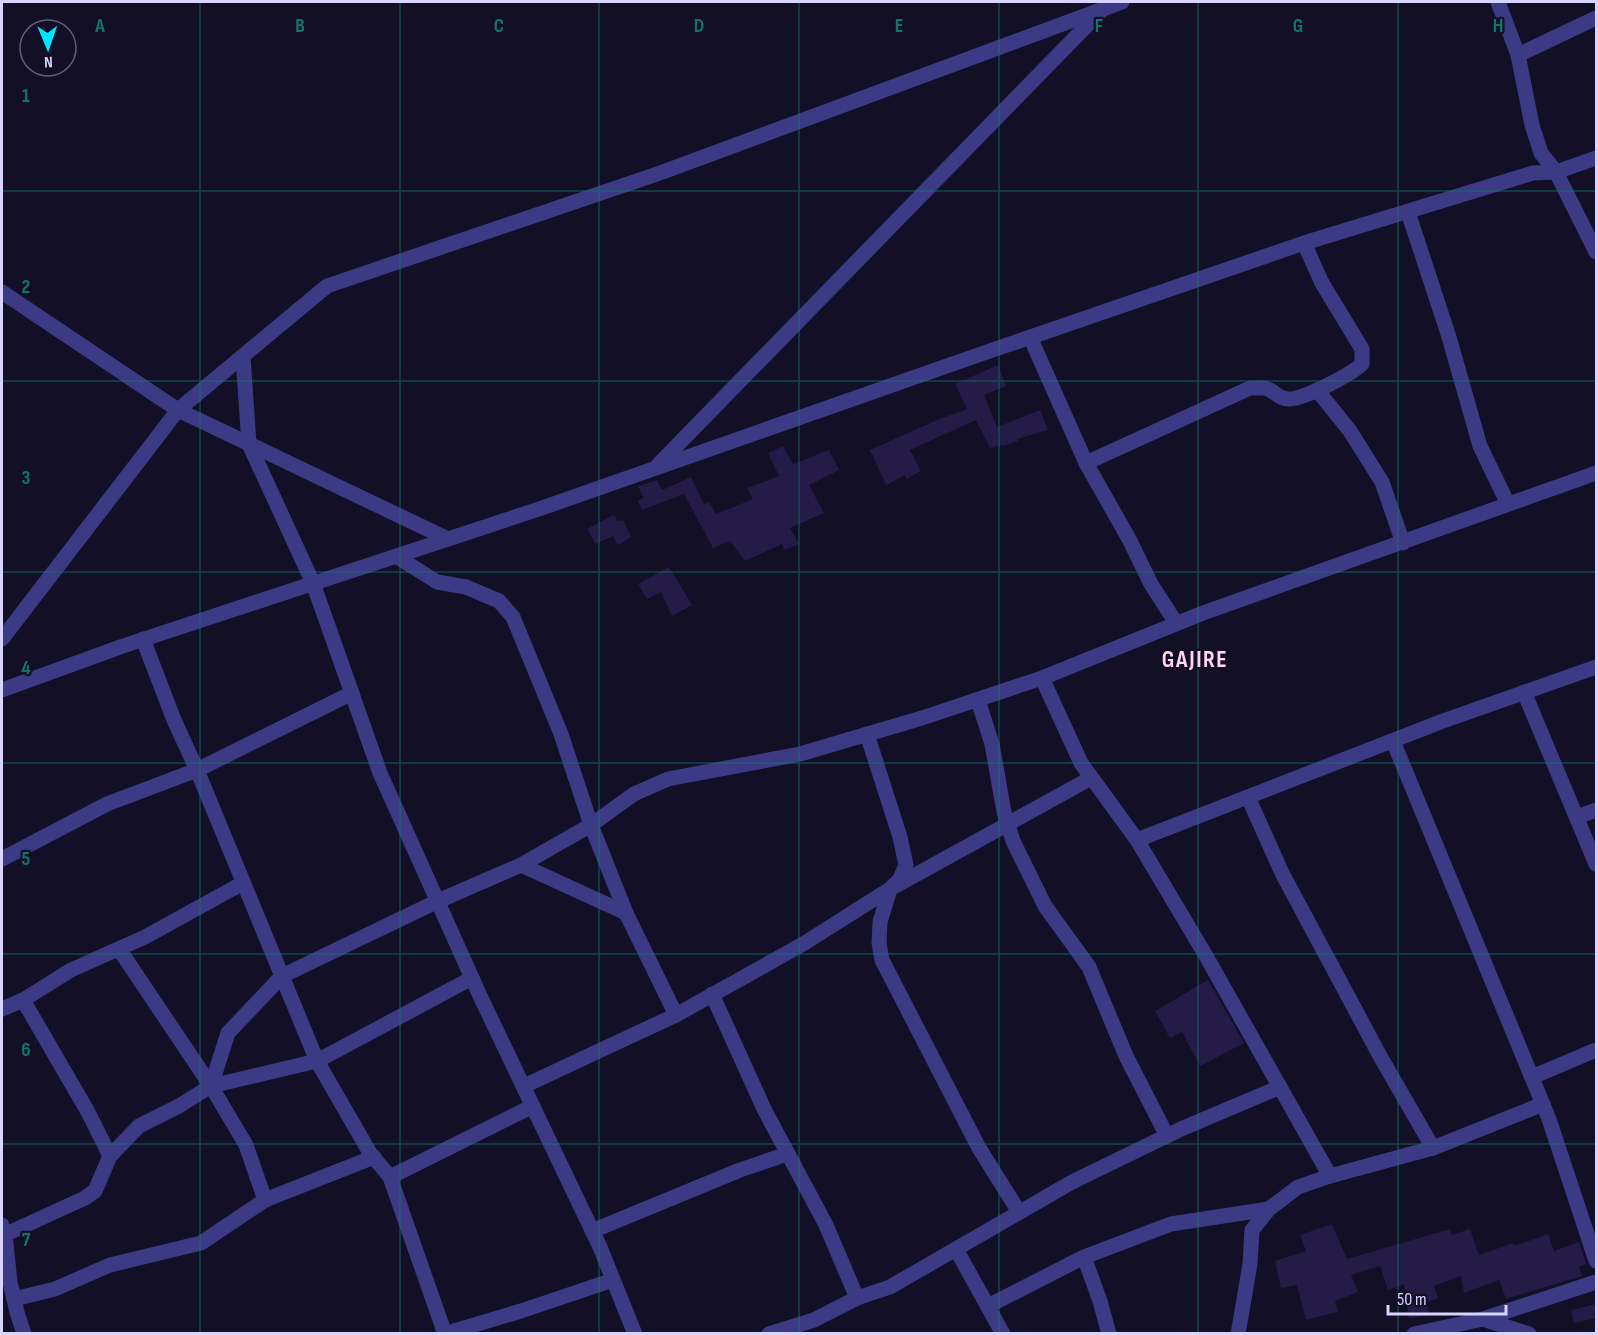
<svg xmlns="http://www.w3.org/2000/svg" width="1598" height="1335" font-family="'Sofia Sans Condensed',sans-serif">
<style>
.building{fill:#241b47}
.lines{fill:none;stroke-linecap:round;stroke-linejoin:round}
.minor{stroke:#3d3a85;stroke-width:15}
.grid{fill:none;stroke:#0f766e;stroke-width:1.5;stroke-opacity:0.55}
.labels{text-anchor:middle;stroke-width:4.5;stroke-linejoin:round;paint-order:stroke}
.district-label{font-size:24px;font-weight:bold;letter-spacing:1.5px;fill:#ffd6f0;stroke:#130f26}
.grid-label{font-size:20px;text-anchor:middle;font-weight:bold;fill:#0f766e;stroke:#130f26;stroke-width:4.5;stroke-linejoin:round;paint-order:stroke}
</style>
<rect width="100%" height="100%" fill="#130f26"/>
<g class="building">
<path d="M998,365l8,21 -22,9 13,32 43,-17 8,20 -31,9 1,2 -15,5 -1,-1 -12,3 -14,-28 -66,30 11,21 -15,8 -1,-4 -19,10 -16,-35 67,-30 30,-11 -12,-25z"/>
<path d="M783,446l10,18 36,-14 10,20 -30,15 15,28 -34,15 9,16 -14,6 -3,-6 -37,17 -15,-20 -17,7 -29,-54 -42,16 -4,-9 6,-3 -6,-12 19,-6 5,10 29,-13 13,27 5,-2 7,12 37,-15 -6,-11 32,-12 -11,-23z"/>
<path d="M614,515l4,6 5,-1 8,17 -13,8 -5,-9 -17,8 -9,-15z"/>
<path d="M669,567l23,38 -20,11 -11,-24 -14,7 -9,-15z"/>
<path d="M1208,980l36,63 -44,23 -18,-34 -12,6 -15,-27z"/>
<path d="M1332,1224l15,35 103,-30 2,6 18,-6 9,26 34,-12 1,3 34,-12 6,17 25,-9 7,22 -7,3 3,9 -76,23 -7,-19 -35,13 -3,-17 -27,10 4,12 -11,4 2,13 -20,3 -5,-34 -16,6 -8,-24 -29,9 7,17 -23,9 3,11 -32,8 -9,-35 -16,3 -6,-27 31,-10 -6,-16z"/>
<path d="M1596,1304v14l-22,5 -3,-13z"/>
</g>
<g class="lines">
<g class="minor">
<path d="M1498,2l20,53 14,70 9,28 15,19 40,80"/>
<path d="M1518,55l78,-37"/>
<path d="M1408,212l41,125 31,109 28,58"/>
<path d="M2,292l176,118 270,129"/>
<path d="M1030,337l56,126 43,76 22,45 25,39"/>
<path d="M243,357l6,87 64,139 67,190 101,225 119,249 35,87"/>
<path d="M1317,390l33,41 32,51 21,61"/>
<path d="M1086,463l164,-75c5,0 10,0 15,0 9,2 14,12 25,11 16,-1 60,-24 72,-35v-15l-40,-66 -18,-40"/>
<path d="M657,466l444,-455"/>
<path d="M396,556l41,26 29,5 33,14 14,16 48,117 30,91 35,88 50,102"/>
<path d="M2,639l176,-229 149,-124 333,-113 462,-171"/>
<path d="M143,639l31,81 23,50 120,291 53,92 20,24 55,157"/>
<path d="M1042,678l39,85 56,77 69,116 124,220 103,-28"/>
<path d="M2,690l121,-44 413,-136 445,-156 323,-111 229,-70 23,-1 40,-14"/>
<path d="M1524,692l72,172"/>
<path d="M978,700l14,44 12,68 9,29 32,65 44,61 37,89 41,80"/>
<path d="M867,734l33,103 6,28 -6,14 -10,10 -10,33 -1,21 3,17 97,188 40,64"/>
<path d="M1393,741l156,378 47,142"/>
<path d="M1248,797l34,76 98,183 53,92 110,-44"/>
<path d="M1577,817l19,-7"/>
<path d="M1137,840l306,-119 153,-54"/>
<path d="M2,859l105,-55 90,-34 155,-77"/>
<path d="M521,865l105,48"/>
<path d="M119,949l92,137"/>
<path d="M712,994l52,115 62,116 31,73"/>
<path d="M23,1000l65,112 22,44"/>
<path d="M2,1009l21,-9 48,-30 74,-33 98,-54"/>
<path d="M1532,1077l64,-27"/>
<path d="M524,1086l152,-71 127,-71 87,-55 201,-111"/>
<path d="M390,1177l143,-71"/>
<path d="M265,1200l-19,-55 -35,-59 106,-25 155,-83"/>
<path d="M2,1225l3,9 5,48 7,30 7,22"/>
<path d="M592,1231l148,-61 47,-16"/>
<path d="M2,1236l83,-38 10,-7 15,-35 29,-30 40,-20 32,-20 17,-53 54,-57 156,-75 83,-36 70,-40 43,-31 34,-15 132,-25 122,-36 120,-40 161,-65 393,-140"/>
<path d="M956,1249l47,85"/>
<path d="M1084,1257l16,44 9,33"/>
<path d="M14,1299l41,-10 55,-24 91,-22 64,-43 109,-43"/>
<path d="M988,1306l96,-49 87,-33 98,-15"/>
<path d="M1483,1319l46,15"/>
<path d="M444,1334l77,-23 92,-31"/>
<path d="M769,1334l45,-14 43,-22 33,-11 182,-105 109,-53 99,-42"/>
<path d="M1238,1334l12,-70 2,-34 17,-21 29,-22 32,-11"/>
<path d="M1414,1334l69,-15 113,-37"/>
</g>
</g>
<path class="grid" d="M200,2v1332M400,2v1332M599,2v1332M799,2v1332M999,2v1332M1198,2v1332M1398,2v1332M2,191h1594M2,381h1594M2,572h1594M2,763h1594M2,954h1594M2,1144h1594"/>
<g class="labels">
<g class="district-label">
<text x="1195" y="667">GAJIRE</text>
</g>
</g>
<g class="grid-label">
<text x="100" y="32">A</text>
<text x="300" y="32">B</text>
<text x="499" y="32">C</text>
<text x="699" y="32">D</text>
<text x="899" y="32">E</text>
<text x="1099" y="32">F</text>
<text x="1298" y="32">G</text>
<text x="1498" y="32">H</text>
<text x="26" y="102">1</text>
<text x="26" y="293">2</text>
<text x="26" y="484">3</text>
<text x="26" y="674">4</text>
<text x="26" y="865">5</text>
<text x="26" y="1056">6</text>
<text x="26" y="1246">7</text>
</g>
<rect width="1598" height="1335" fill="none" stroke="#d9d4ff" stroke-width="6"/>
<g transform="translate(48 48) rotate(178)"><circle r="28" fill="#130f26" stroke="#625e7d" stroke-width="1.5"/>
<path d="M0-4.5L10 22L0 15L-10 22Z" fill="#00e5ff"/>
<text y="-9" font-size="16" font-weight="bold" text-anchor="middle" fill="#d9d4ff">N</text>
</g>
<path d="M1388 1305v9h118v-9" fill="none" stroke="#d9d4ff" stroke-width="3"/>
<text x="1397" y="1305" font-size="18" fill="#d9d4ff" stroke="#130f26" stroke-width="4.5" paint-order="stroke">50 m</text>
</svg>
